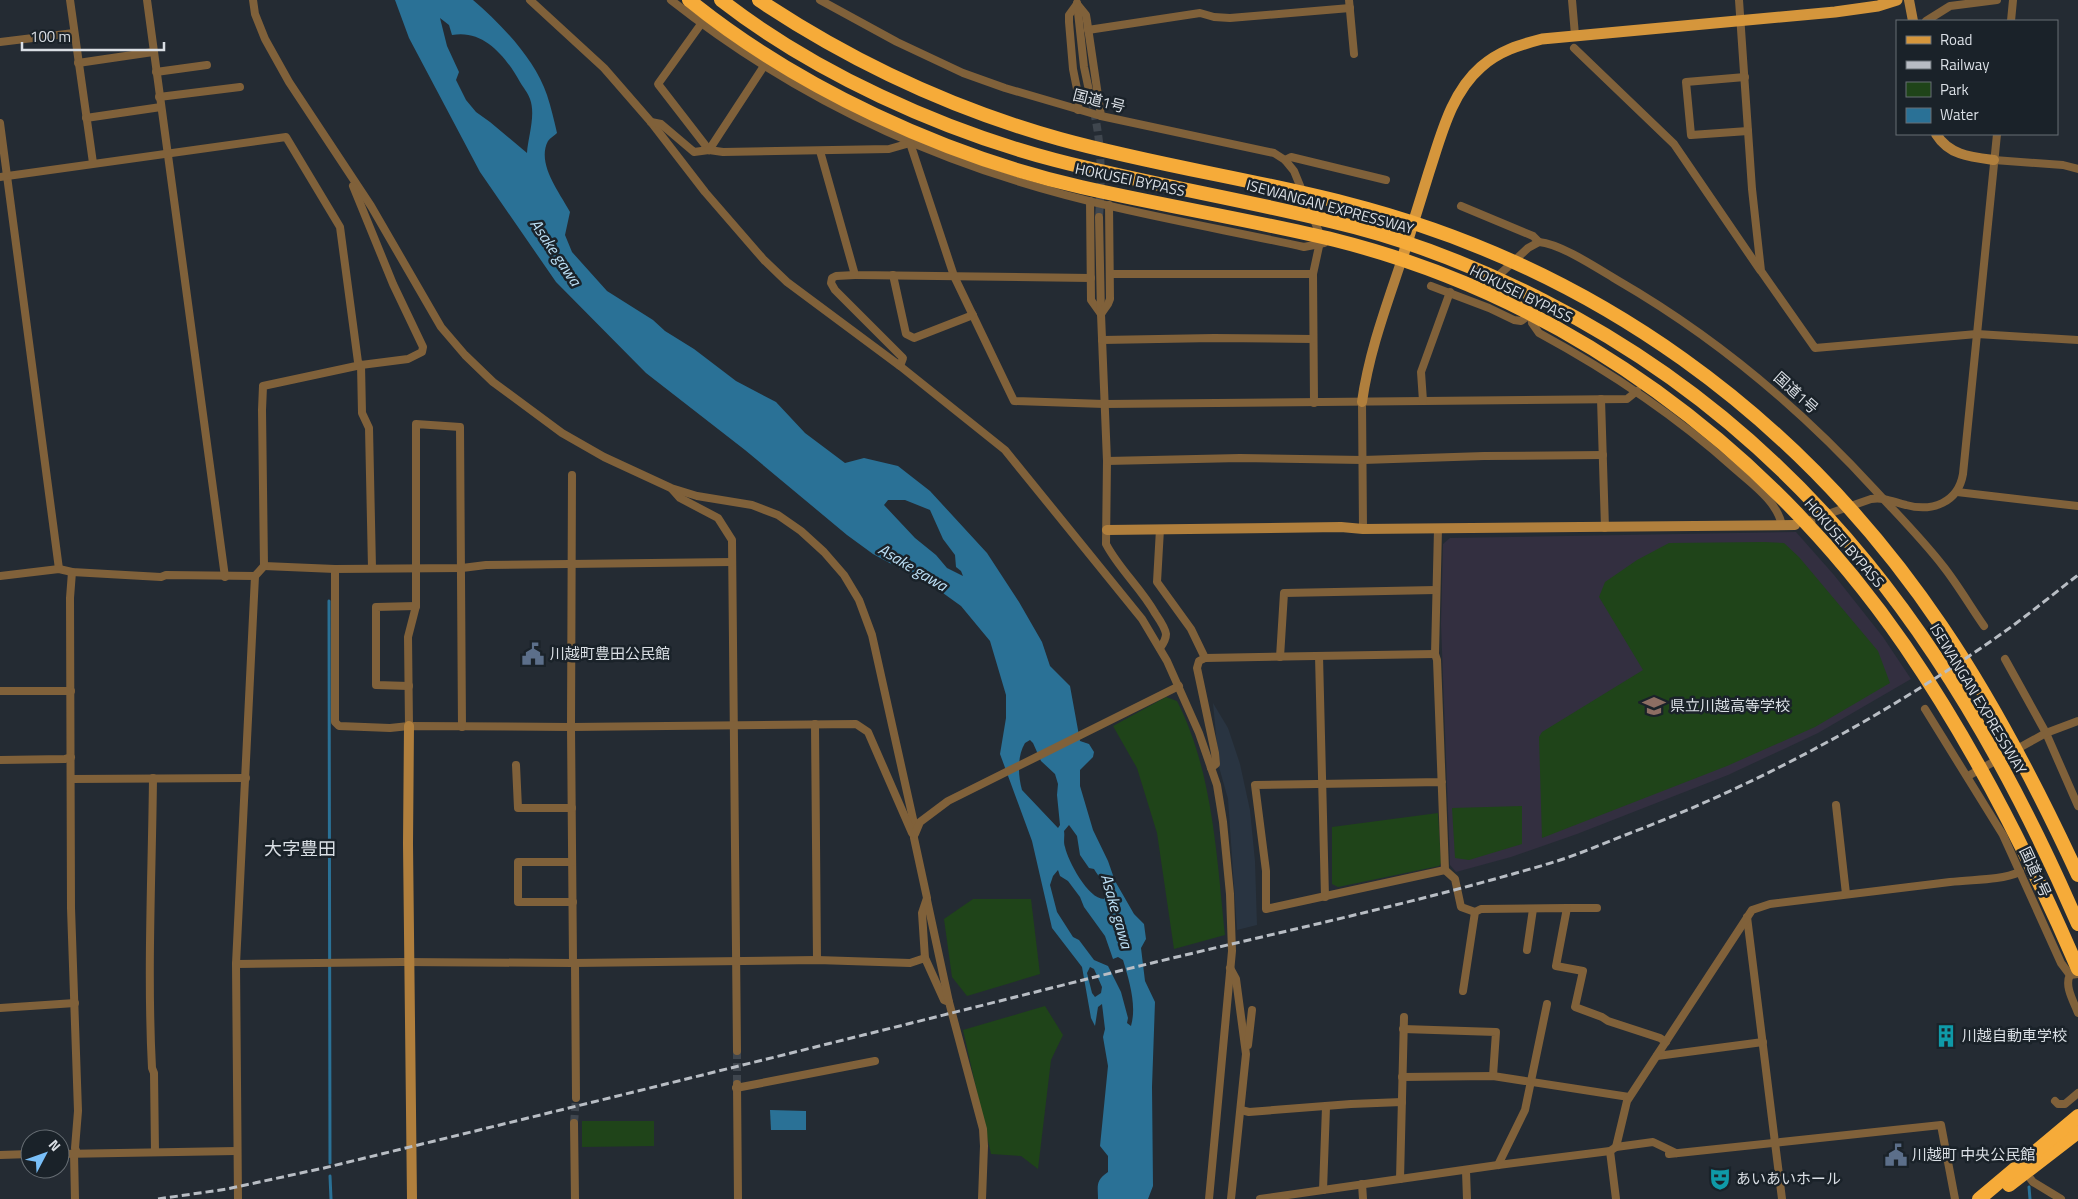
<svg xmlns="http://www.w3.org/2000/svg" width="2078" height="1199" font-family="'Titillium Web','Noto Sans JP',sans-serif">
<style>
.built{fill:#293441}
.education{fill:#332f40}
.green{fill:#1f4419}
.water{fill:#2a7196;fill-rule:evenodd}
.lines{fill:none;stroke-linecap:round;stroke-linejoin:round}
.stream{stroke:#2a7196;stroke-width:3}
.street-tunnel{stroke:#3f464e;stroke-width:8;stroke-dasharray:8 4;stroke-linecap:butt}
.street{stroke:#80613a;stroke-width:8}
.secondary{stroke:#b07f3d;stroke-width:10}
.primary{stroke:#d5963c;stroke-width:11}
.highway{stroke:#f6ab39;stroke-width:14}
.rail{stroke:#b8bdc4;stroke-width:3;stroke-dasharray:8 4;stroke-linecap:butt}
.labels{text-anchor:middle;stroke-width:5;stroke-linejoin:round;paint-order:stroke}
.street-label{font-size:15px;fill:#dadfe5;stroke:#1a2229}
.poi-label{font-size:15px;fill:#dadfe5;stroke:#1a2229;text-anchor:start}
.water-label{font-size:16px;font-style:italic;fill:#bce0f6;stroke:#1a2229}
.quarter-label{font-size:18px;fill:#dadfe5;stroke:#1a2229}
</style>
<rect width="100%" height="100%" fill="#242b33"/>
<path class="built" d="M1213,703l15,25 12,36 10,46 5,51 2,64 -20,5 -9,-131 -9,-32z"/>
<path class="education" d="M1796,532l38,43 49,62 28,42 -93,54 -90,42 -151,59 -66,23 -55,15 -6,-7 -9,-241 2,-80 7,-6z"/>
<g class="green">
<path d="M1764,542l20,1 15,14 79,94 12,32 -75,44 -88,39 -185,72 -3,-101 3,-5 101,-62 -44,-73 6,-15 32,-22 32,-17z"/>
<path d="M1166,697l11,4c36,70 40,158 48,234l-51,14 -17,-116 -20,-65 -24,-42z"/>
<path d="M1522,806v38l-53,16 -14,-2 -3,-50z"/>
<path d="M1438,813l3,50 -2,3 -101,21 -6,-3v-57z"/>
<path d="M973,899h58l9,75 -73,22 -15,-19 -8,-58z"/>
<path d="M1045,1006l18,29 -12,25 -13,109 -17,-13 -30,-2 -28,-124z"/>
<path d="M582,1121h72v25l-72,1z"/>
</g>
<g class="water">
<path d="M395,0h78c28,24 62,59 74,95 4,12 7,25 10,38 -2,2 -7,5 -9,8 -12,23 12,52 22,71l-5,23 7,17 35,39 46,29 12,11 29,18 42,32 40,21 29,31 40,30 19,-5 34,8 32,25 57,62 32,49 23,40 8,24 20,20 10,55 9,3 5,8 -1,5 -13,13v16l13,44 15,31 7,20 19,33 10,10 2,15 -5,9 4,33 10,21 -3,85 1,99 -5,13h-50c0,-13 -3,-18 10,-27v-16l-8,-10 8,-80 -5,-29 2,-8 -3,-25 -4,3 -3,19 -4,-8 -9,-51 -30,-39 -20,-87 -32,-87 6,-36v-23l-16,-54 -29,-35 -25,-18 -63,-34 -26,-19 -102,-85 -99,-77 -90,-91 -76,-110 -71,-134zM440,18l9,7 3,10c32,-6 54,22 68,47 3,5 8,11 10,17 6,16 -2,38 -3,54l-37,-31 -14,-10 -10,-12 -10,-20 3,-8 -12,-26zM888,500h17l25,10 13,29 12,16 1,12 5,4 2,5 -16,-8 -11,-13 -21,-17 -31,-33zM1030,740l3,3 8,18 14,13 3,10 -1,11 3,30 -2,3 -36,-38c-4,-14 -5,-34 3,-47zM1069,825l8,11 3,19 9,13 5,1c6,10 15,17 10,30 -16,0 -36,-38 -39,-52 -2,-6 0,-10 -1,-16zM1058,870l2,6 8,5 12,16 4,10 21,29 8,23 5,-2 5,3c6,20 14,45 8,66l-4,-3 1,-5 -7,-26 -13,-26 -14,-6 -15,-20 -6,-3 -16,-25 -7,-27 3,-9zM1090,967l4,2 8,18 -1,6 -6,4 -3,-4 -5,-20z"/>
<path d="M770,1110l36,1v19h-35z"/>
</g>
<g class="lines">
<g class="stream">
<path d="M329,601l1,562"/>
<path d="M330,1176l1,23"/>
<path d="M2029,1187l1,12"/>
</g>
<g class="street-tunnel">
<path d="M1091,100c11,39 11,76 8,117"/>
<path d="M737,1051v32"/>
<path d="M574,1123l2,-25"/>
</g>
<g class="street">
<path d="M70,0l23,163"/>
<path d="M147,0l78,577"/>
<path d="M253,0l2,14 10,25 24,43 82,124 70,121 24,28 28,27 69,51 42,24 67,31 26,8 55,9 26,10 23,16 23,21 20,23 15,25 13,35 41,184 1,19 13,60 -5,15 3,45 19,42 5,2 34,127 1,17 -2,53"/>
<path d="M530,0l74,68 47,54 54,70 59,68 23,22 113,84 105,84 137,169 25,42 32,72 18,52 6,37 7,72 2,57 -23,248"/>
<path d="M671,0c103,81 220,142 346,181 93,29 191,45 287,66l20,-4"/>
<path d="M820,0l77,42 66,31 42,15 96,28 173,37 11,7 9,11 27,66 -8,37 1,129"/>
<path d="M1349,0l5,54"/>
<path d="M1572,0l3,35"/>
<path d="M1739,0l13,189 9,82 54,77 162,-14 101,6"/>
<path d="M1077,3l7,64 7,33"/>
<path d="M1077,4l9,11 1,6 14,95"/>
<path d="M1077,4l-8,11v7l4,47 6,30 -1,11"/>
<path d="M1926,21l24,-15 47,-6"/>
<path d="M2011,21l2,-21"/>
<path d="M701,24l-43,60 51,66"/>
<path d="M1088,30l112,-17 14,4 16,1 120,-10"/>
<path d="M0,42l74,-9"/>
<path d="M1574,48l100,96 86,126"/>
<path d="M78,63l75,-11"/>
<path d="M156,72l51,-7"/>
<path d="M1745,77l-59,5 5,53 57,-4"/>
<path d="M159,97l81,-10"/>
<path d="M86,118l75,-11"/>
<path d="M651,122l10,2 33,28 15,-2 14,2 166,-3 21,-6"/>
<path d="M0,123l59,446"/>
<path d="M910,143l44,133 60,125 90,3 523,-5 10,-8"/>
<path d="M709,150l55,-84"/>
<path d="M820,151l35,124 236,3"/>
<path d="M1285,160l6,-3 95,23"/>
<path d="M1994,160l69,5 15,4"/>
<path d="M0,177l286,-40 54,90 18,135 3,3 1,48 7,15 3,140"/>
<path d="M1090,201l1,99 10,14"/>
<path d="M1461,206l72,30 6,6"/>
<path d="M1099,217l2,97 6,147 -1,83c13,25 35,44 49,69 4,6 10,14 11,21 0,6 -3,10 -6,14"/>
<path d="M1110,274h203"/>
<path d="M855,275l-19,1 -4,2 -1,5 4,7 68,68 -3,8"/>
<path d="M893,275l13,59 8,4 59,-23"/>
<path d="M1431,286l58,22 25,12 7,1 10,-7"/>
<path d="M1483,290l45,-42 11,-6c22,2 58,26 78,38 97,56 182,127 258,210 23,25 47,49 68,76 15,19 27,40 41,60"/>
<path d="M1101,314l7,-10 2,-5 -1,-94"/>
<path d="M1531,314l1,9 7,10c70,38 136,82 195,135 18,16 44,34 48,58"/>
<path d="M1102,340l112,-2 99,1"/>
<path d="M1601,399l4,129"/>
<path d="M1423,401l-2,-29 29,-80"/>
<path d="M1362,402l1,127"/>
<path d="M1107,461l133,-3 123,2 121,-4 119,-1"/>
<path d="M572,475l-1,252 2,236"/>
<path d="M672,489l8,9 38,20 14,22 5,511"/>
<path d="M1957,492l121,14"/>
<path d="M1802,523l69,-24c14,-2 22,3 35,6 26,7 52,-2 57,-31l34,-340"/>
<path d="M1160,529l-3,53 34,47 14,29"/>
<path d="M1438,529l-3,125 2,6 8,210 -179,39v-38l-11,-86 187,-3"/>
<path d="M264,566l71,3 127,-1 24,-3 246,-3"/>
<path d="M335,569v153l4,4 51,2 19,-2 162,1 285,-3 12,8 44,101"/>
<path d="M72,572l-2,26 1,310 7,203 -3,37 2,5"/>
<path d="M0,576l59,-7 13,3 89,5 5,-2 89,1"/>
<path d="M1319,656l6,241"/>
<path d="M1280,657l4,-64 152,-3"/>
<path d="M2005,659l41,74 32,73"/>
<path d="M409,686l-33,-1v-78l40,-1"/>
<path d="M0,691h71"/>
<path d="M1925,709l78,126 58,128 9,12 8,-1"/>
<path d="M815,724l2,236"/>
<path d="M409,726l-1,-89 8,-31v-182l44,3 2,300"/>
<path d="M0,760l65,-1 6,-2"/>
<path d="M516,765l2,43h54"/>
<path d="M1211,768l5,-4 -1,-11 -18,-85 2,-7 6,-3 230,-4"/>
<path d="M1968,776l78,-43 32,-12"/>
<path d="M153,778c-1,97 -6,194 -1,290l2,5 1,79"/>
<path d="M71,779l175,-1"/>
<path d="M1836,805l10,89"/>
<path d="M915,834l5,-12 28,-21 231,-115"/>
<path d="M572,862h-54v40h55"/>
<path d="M1445,870l10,9 6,28 14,5"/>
<path d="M927,900l22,102"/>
<path d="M1567,908h30"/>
<path d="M1747,917l35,282"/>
<path d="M1527,950l6,-41"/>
<path d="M575,963l1,135"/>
<path d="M236,964l166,-2 171,1 244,-3 93,3 15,-5"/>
<path d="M1230,968l6,11 10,75 -15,145"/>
<path d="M2070,975c-6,11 4,27 8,38"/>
<path d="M1463,991l12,-79 6,-3 86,-1 -11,58 27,5 -8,36 27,10 6,4 52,17 6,4"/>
<path d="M0,1008l75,-5"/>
<path d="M1403,1029l93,3 -3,44"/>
<path d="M1248,1045l4,-35"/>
<path d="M1657,1056l106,-14"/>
<path d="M1402,1077l91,-1 136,21"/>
<path d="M737,1084l1,115"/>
<path d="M736,1088l139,-27"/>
<path d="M2055,1101l3,3h7l13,-11"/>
<path d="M1241,1110l8,2 102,-8 51,-2"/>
<path d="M574,1123l1,76"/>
<path d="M1616,1147l37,-5 23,11"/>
<path d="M1610,1151l6,48"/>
<path d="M74,1153l1,46"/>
<path d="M60,1154l176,-3"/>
<path d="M1669,1154l272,-29 14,74"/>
<path d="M0,1155l30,-1"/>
<path d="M1498,1165l27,-55 22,-106"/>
<path d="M1466,1171l1,28"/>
<path d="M2026,1173l7,9 28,17"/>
<path d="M1400,1179l4,-162"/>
<path d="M1362,1184l1,15"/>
<path d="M1323,1190l3,-83"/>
<path d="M238,1199l-2,-235 19,-388 9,-10 -2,-156 1,-24 98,-21 47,-6 14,-7 1,-5 -30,-63 -40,-98"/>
<path d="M1260,1199l238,-34 112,-14 6,-4 11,-46 125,-191 18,-6 180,-22c24,-3 48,-1 70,-10"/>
</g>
<g class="secondary">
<path d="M1909,0l4,21"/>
<path d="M1936,134c13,21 34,23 58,26"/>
<path d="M1362,402c7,-50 24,-95 40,-143"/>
<path d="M1107,530l234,-3 22,2 432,-4"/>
<path d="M409,726l-1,118 4,355"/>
</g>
<path class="primary" d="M1402,259c9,-29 18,-58 27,-87 12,-36 22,-79 52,-105 18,-16 38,-22 61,-28l293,-27 43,-6 19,-6"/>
<g class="highway">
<path d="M689,0c109,88 256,156 392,187 84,19 170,33 254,53 232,58 435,210 570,406 69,101 125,211 173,323"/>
<path d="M721,0c94,73 220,130 334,160 92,24 186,39 279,62 73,17 143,45 210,79 264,134 419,357 534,623"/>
<path d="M759,0c93,62 194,109 301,139 94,26 191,40 285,64 248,63 454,212 597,424 53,78 96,162 136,248"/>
<path d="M2009,1185l69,-53"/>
<path d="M1979,1199l99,-83"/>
</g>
<path class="rail" d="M158,1199l69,-10 97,-21c258,-63 517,-127 775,-192 151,-38 305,-69 455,-114 26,-8 53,-20 79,-30 133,-51 262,-122 378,-205 23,-17 45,-35 67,-52"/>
</g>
<defs>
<symbol id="civic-bare" viewBox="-9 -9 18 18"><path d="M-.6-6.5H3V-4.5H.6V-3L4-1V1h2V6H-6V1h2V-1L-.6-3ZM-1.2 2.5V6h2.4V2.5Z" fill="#5c6f8a" stroke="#1a2229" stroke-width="2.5" paint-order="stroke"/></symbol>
<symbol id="school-bare" viewBox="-9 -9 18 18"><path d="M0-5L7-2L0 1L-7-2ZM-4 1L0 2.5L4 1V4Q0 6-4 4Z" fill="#8d6e63" stroke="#1a2229" stroke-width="2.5" paint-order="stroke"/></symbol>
<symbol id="building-bare" viewBox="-9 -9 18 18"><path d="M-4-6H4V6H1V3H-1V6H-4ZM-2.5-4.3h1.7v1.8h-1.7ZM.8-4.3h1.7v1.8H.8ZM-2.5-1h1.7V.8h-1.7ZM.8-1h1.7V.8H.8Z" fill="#0f9aa8" stroke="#1a2229" stroke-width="2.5" paint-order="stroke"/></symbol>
<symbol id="theatre-bare" viewBox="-9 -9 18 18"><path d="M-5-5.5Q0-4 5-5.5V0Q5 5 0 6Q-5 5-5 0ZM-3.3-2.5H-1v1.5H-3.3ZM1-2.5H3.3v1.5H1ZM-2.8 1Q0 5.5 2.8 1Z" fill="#0f9aa8" stroke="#1a2229" stroke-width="2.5" paint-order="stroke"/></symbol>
</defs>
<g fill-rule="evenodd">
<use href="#civic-bare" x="517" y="638" width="32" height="32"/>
<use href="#school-bare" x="1638" y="690" width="32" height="32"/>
<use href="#building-bare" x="1930" y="1020" width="32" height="32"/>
<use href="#civic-bare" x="1880" y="1139" width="32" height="32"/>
<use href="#theatre-bare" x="1704" y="1163" width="32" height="32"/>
</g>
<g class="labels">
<g class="street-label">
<text transform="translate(1099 101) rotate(14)" y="5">国道1号</text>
<text transform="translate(1130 180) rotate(12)" y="5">HOKUSEI BYPASS</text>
<text transform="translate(1330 207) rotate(15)" y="5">ISEWANGAN EXPRESSWAY</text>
<text transform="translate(1521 294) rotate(26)" y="5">HOKUSEI BYPASS</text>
<text transform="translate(1796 393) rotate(42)" y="5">国道1号</text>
<text transform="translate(1844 543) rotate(49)" y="5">HOKUSEI BYPASS</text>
<text transform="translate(1978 699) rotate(59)" y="5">ISEWANGAN EXPRESSWAY</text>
<text transform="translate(2035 872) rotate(65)" y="5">国道1号</text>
</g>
<g class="poi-label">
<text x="550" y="659">川越町豊田公民館</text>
<text x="1670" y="711">県立川越高等学校</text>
<text x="1962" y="1041">川越自動車学校</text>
<text x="1912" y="1160">川越町 中央公民館</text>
<text x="1736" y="1184">あいあいホール</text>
</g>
<g class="water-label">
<text transform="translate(556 252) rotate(56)" y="6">Asake gawa</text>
<text transform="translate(913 567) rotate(31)" y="6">Asake gawa</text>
<text transform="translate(1117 911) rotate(74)" y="6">Asake gawa</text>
</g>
<g class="quarter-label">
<text x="300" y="855">大字豊田</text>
</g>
</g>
<rect x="1896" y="20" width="162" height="115" fill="#1a2229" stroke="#676e74"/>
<rect x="1906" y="36" width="25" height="8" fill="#d5963c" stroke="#676e74"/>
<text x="1940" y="45" font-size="15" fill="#dadfe5">Road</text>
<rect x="1906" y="61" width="25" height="8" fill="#b8bdc4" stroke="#676e74"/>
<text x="1940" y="70" font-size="15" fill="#dadfe5">Railway</text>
<rect x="1906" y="82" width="25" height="15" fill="#1f4419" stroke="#676e74"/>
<text x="1940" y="95" font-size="15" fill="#dadfe5">Park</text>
<rect x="1906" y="108" width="25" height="15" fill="#2a7196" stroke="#676e74"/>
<text x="1940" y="120" font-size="15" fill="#dadfe5">Water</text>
<g transform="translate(45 1154) rotate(49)"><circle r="24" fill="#1a2229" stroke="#676e74"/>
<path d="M0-4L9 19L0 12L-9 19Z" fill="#79bff8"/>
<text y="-8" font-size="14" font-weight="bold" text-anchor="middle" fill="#dadfe5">N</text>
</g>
<path d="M22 42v8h142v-8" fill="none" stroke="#dadfe5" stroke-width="2.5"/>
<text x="30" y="42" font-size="15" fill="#dadfe5" stroke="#1a2229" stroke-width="4" paint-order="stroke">100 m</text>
</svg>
